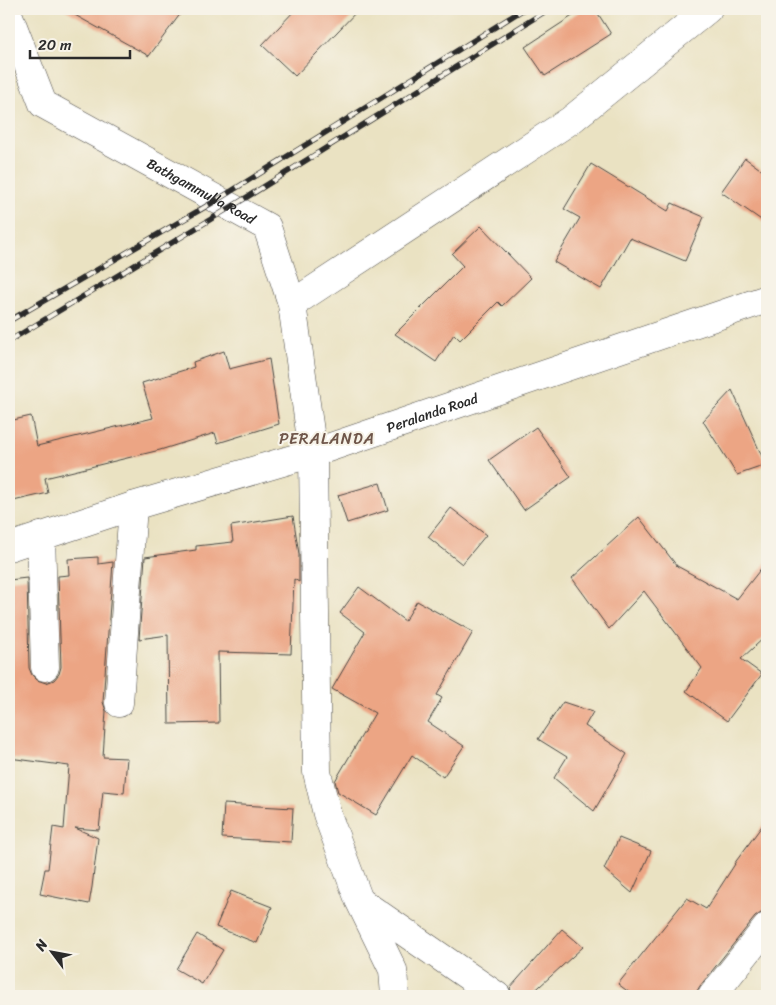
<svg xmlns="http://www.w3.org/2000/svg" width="776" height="1005" font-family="Sriracha,sans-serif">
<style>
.building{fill:#eca584}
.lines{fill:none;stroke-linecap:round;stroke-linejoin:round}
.street-casing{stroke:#484642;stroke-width:29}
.primary-casing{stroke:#484642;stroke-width:29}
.street{stroke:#fff;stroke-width:28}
.primary{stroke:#fff;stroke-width:28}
.rail-casing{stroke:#2b2b2b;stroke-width:5.5}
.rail{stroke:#f7f3e8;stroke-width:4;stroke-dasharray:11;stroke-linecap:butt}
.labels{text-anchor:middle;stroke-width:4;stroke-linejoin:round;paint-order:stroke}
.street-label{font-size:14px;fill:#2b2b2b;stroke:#f7f3e8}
.quarter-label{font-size:16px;letter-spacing:1px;fill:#6f564a;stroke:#f7f3e8}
</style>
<rect width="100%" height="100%" fill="#f7f3e8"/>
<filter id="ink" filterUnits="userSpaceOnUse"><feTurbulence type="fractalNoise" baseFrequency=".02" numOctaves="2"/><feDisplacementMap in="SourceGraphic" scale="10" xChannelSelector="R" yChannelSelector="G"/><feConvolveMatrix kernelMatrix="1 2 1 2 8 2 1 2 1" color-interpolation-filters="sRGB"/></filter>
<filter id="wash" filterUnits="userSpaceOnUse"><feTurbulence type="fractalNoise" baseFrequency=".0096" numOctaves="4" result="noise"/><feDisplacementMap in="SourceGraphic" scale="20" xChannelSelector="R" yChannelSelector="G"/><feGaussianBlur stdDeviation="1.12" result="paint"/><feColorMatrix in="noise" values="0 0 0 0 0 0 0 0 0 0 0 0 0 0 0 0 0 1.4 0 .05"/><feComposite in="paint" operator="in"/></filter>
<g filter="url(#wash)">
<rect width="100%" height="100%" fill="#eae2c2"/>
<g id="blocks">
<g class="building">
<path d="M64,9h120l-35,47z"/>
<path d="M296,9h63l-64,67 -33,-31z"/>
<path d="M583,9h12l16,25 -66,42 -20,-29z"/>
<path d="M745,158l22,16v50l-46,-32z"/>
<path d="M591,164l77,47 4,-8 32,14 -19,44 -55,-23 -29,51 -47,-27 26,-44 -16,-9z"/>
<path d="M481,226l50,52 -29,28 -4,-4 -38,38 -6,-6 -18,28 -41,-28 68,-68 -11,-12z"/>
<path d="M224,351l5,18 40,-10 10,65 -61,19 -3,-10 -55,17 -115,28 3,15 -39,9v-81l22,-5 6,30 116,-28 -11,-35 52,-16 -1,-5z"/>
<path d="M732,390l34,75 -29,10 -34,-54z"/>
<path d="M536,427l35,50 -47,33 -35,-50z"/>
<path d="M380,483l8,27 -41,13 -9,-28z"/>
<path d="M451,508l35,27 -24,29 -34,-27z"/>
<path d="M293,516l6,38v28l-5,-3 -3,75 -73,-2 1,71 -50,1 -1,-89 -29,4 6,-82 51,-7v-4l37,-4 -2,-16z"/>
<path d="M639,517l38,49 60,33 30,-38v74l-26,24 21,15 -35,47 -41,-30 16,-23 -58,-77 -35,38 -37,-51z"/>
<path d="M98,557v7l15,-2 -10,140 3,9 -3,46 24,1 -3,35 -21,-2 -4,39 -24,-2 23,10 -6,49 -3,17 -49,-10 5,-25h3l5,-42 11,2 5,-63 -60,-8v-178l18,-2 2,90 3,7 5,5 9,3 8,-3 5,-6 2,-7 -3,-91 11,-1 -1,-16z"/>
<path d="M359,587l46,34 12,-20 56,31 -36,63 5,3 -14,24 36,24 -21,31 -31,-22 -36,60 -38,-23 -3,-11 40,-68 -43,-24 33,-57 -25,-19z"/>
<path d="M563,702l30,10 -8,14 42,28 -33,57 -40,-33 13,-21 -29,-18z"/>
<path d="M224,804l69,4 -2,34 -69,-4z"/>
<path d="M767,819v90l-2,3 -4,1 -6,4 -55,69 -6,10h-60l-16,-12 69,-86 19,11 29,-45h-1z"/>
<path d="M619,838l32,13 -19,42 -28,-24z"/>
<path d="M231,891l41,16 -15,36 -41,-16z"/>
<path d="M562,929l21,18 -54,49h-17l-2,-8z"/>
<path d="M197,934l26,16 -21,34 -26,-15z"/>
</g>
</g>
</g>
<g filter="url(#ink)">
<use href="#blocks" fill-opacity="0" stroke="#484642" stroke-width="1"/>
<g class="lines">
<defs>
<g id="street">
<path id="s1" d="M9,16l34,88 224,123 25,77 21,149 4,319 10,42 32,86 34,70 2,26"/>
<path d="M292,304l279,-184 137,-111"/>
<path d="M41,536l4,131"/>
<path d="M119,703l14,-197"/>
<path d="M361,902l136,94"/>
<path d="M712,996l55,-69"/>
</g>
<g id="primary">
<path id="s2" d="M9,547l124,-41 180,-53 454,-154"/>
</g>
</defs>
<use href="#street" class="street-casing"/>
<use href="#primary" class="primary-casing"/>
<use href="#street" class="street"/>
<use href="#primary" class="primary"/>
<defs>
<g id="rail">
<path d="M9,321l208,-121 307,-191"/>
<path d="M9,341l222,-134 318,-198"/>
</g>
</defs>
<use href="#rail" class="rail-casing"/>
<use href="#rail" class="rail"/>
</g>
</g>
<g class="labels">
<g class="street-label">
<text dy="5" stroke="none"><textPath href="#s1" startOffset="275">Bathgammulla Road</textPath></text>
<text dy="5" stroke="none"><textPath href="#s2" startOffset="444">Peralanda Road</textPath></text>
</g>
<g class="quarter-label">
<text x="327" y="444">PERALANDA</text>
</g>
</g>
<rect width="776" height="1005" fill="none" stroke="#f7f3e8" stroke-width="30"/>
<g transform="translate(52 952) rotate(302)" stroke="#f7f3e8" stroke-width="4" paint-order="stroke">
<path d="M0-4L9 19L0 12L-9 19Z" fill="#2b2b2b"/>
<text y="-8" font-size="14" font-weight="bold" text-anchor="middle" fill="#2b2b2b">N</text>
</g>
<path d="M30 50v8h100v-8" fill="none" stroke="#2b2b2b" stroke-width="2.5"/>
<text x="38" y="50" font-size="15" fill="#2b2b2b" stroke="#f7f3e8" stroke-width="4" paint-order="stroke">20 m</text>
</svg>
